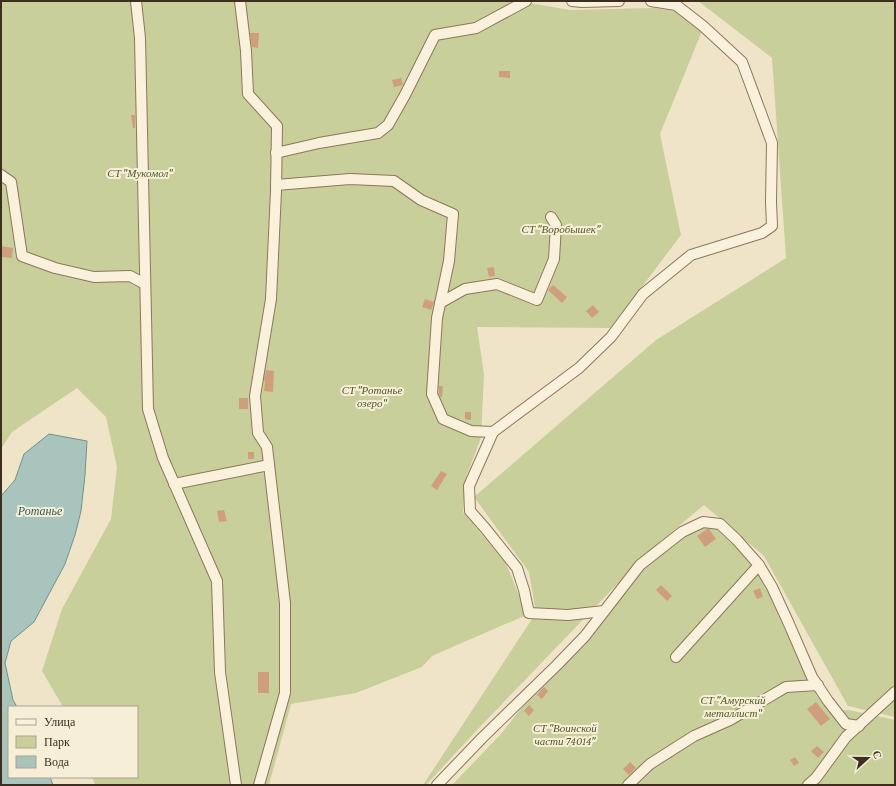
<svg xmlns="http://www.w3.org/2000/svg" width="896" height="786" font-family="'Crimson Pro',serif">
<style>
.green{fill:#c9cf9b}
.water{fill:#a9c4bc;stroke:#6f938a}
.building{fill:#cf9f7d}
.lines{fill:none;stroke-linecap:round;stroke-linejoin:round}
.minor-casing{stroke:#8d765c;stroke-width:12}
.minor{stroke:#faf1dc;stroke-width:10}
.labels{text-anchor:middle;stroke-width:4;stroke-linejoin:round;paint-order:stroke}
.park-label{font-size:11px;font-style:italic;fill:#4d5a26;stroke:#f7eed8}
.water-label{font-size:12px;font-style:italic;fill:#2f5d5a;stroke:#f7eed8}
</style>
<rect width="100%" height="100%" fill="#f0e4c8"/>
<g class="green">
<path d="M1,1h517l52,9 84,-2 27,4 21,19 -42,103 21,101 -70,93 -134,-1 7,47 -3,64 -15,39 -3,35 43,51 16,40 2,13 -92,40 -10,11 -66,26 -65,11 -22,81h-174l-3,-8h45v-70h-74l-21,-36 20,-62 49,-90 6,-52 -11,-50 -29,-29 -65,44 -11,17z"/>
<path d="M698,1h197v716l-47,-11 -84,-150 -60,-51 -55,46 -171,178 -52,56h-3l113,-172 -7,-41 -55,-75 182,-157 130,-82 -14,-200z"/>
<path d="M705,525l13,1 36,38 9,16 38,86 16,30 12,15 20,-1 46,10v65h-443l48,-50 31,-39 107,-124 43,-36z"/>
</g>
<path class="water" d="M49,434l38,7 -2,34 -4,36 -6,24 -10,29 -31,58 -23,19 -6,22 8,37 4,7h-8v70h41l3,8h-52v-289l14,-16 9,-26z"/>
<g class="building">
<path d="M250,33h9l-1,15 -6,-1z"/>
<path d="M499,71h11v7l-11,-1z"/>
<path d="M401,78l2,7 -9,2 -2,-7z"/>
<path d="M131,115h4v13h-2z"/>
<path d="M1,246l12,2 -1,10 -11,-1z"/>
<path d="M494,267l1,9 -6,1 -2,-9z"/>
<path d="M553,285l14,12 -5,6 -14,-13z"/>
<path d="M425,299l9,3 -3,8 -9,-3z"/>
<path d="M593,305l6,7 -7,6 -6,-7z"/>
<path d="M266,370l8,1 -1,21 -9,-1 1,-10 -1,-1z"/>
<path d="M439,386h4l-1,11h-2l-1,-4z"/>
<rect x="239" y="398" width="9" height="11"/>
<path d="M465,412h6v8l-6,-1z"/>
<rect x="248" y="452" width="6" height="7"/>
<path d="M441,471l6,3 -10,16 -6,-4z"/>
<path d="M224,510l3,11 -8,1 -2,-11z"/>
<path d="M707,529h2l7,10 -11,8 -8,-11z"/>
<path d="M661,585l11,11 -5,5 -11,-11z"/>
<path d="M760,588l3,9 -6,2 -4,-8z"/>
<rect x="258" y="672" width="11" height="21"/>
<path d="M544,687l4,4 -6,8 -5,-4z"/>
<path d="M740,701l2,4 -7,4 -2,-5z"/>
<path d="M816,702l14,17 -9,7 -14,-17z"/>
<path d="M529,705l5,5 -5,6 -5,-5z"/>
<path d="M817,746l7,6 -6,6 -7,-7z"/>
<path d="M795,757l4,6 -5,3 -4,-6z"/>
<path d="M630,762l6,6 -7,7 -6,-6z"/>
</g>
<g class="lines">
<defs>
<g id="minor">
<path d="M136,1l4,37 8,371 15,49 54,123 3,91 16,113"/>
<path d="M240,1l6,50 2,43 29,32 -1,65 -5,108 -16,97 3,37 9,14 18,156v90l-26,92"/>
<path d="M572,1l10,1 37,-1"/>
<path d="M276,153l43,-10 59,-10 10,-8 17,-30 30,-60 41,-7 50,-27"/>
<path d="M1,175l10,7 11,74 33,12 39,9 36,-1 15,8"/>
<path d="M276,185l74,-6 44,2 27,19 32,14 -4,47 -12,57 -5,76 11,25 28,12 22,1"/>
<path d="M440,303l25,-14 32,-5 40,16 17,-41 2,-34 -5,-8"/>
<path d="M174,484l95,-19"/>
<path d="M604,611l-36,4 -39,-2 -5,-23 -7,-22 -32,-40 -15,-17 -1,-25 24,-54 86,-64 32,-31 32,-43 48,-39 71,-22 10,-7 -1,-24 1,-59 -30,-81 -39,-36 -27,-21 -25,-4"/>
<path d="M676,657l83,-92 13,22 17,37 23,53 16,24 18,23 13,2"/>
<path d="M437,785l45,-47 75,-73 28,-29 55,-71 42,-33 21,-10 17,2 17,16 22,25"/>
<path d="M628,785l22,-21 44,-28 36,-16 56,-33 32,-2"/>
<path d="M808,785l8,-7 30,-41 49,-45"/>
</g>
</defs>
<use href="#minor" class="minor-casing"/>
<use href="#minor" class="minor"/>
</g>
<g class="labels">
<g class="park-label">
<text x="140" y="177">СТ "Мукомол"</text>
<text x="561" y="233">СТ "Воробышек"</text>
<text x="372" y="394">СТ "Ротанье<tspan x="372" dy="13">озеро"</tspan></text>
<text x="733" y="704">СТ "Амурский<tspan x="733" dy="13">металлист"</tspan></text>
<text x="565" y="732">СТ "Воинской<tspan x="565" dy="13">части 74014"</tspan></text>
</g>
<g class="water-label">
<text x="40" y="515">Ротанье</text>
</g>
</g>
<rect width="896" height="786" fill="none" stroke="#3d2e20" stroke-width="4"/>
<rect x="8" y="706" width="130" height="72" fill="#f7eed8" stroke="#ada18e"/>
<rect x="16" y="719" width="20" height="6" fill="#faf1dc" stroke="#ada18e"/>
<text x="44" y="726" font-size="12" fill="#3d2e20">Улица</text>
<rect x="16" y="736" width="20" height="12" fill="#c9cf9b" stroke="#ada18e"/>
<text x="44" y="746" font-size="12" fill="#3d2e20">Парк</text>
<rect x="16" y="756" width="20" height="12" fill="#a9c4bc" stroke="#ada18e"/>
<text x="44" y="766" font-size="12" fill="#3d2e20">Вода</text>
<g transform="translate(868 758) rotate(69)" stroke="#f7eed8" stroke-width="3" paint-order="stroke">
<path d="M0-3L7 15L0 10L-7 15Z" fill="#3d2e20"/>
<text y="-6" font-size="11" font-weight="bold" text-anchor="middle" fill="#3d2e20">С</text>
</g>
</svg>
